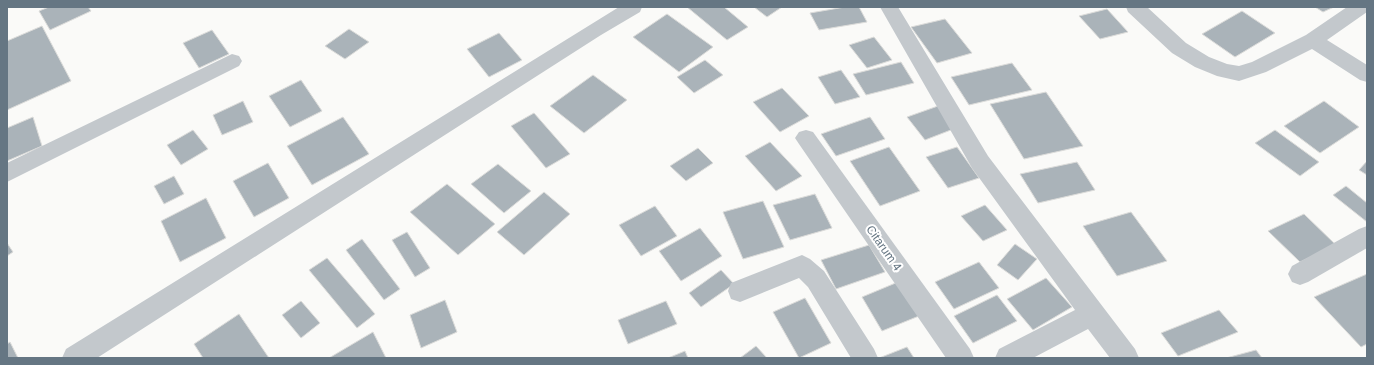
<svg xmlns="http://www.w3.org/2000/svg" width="1374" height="365" font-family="Helvetica,sans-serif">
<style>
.building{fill:#aab3b9;stroke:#dcdcda}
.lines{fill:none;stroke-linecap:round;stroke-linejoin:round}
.minor{fill:#c3c8cc;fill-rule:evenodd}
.labels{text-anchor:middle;stroke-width:4;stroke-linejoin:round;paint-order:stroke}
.street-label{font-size:12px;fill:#657683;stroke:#fff}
</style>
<rect width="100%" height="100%" fill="#fafaf8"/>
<g class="building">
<path d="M49,7h39l3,4 -41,19 -11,-19z"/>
<path d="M687,7h37l24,20 -21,13z"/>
<path d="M754,7h28l-15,10z"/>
<path d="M845,7h14l8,15 -48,8 -9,-17z"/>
<path d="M1315,7h19l-11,5z"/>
<path d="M1107,9l21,23 -28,7 -21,-23z"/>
<path d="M1242,11l33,22 -40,24 -33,-23z"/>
<path d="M667,14l46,33 -34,25 -46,-35z"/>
<path d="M945,19l27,34 -35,10 -26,-36z"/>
<path d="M42,26l29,55 -64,29v-69z"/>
<path d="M349,29l20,13 -24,17 -20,-13z"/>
<path d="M212,30l17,24 -30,14 -16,-25z"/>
<path d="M499,33l23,27 -33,17 -22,-28z"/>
<path d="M874,37l18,23 -25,8 -18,-23z"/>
<path d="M705,60l18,15 -29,18 -17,-16z"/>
<path d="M901,62l13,21 -48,12 -13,-21z"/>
<path d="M1012,63l20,27 -63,15 -18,-28z"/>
<path d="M841,70l19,27 -25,7 -17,-27z"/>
<path d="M593,75l34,25 -43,33 -34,-27z"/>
<path d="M301,80l21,31 -32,16 -21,-31z"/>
<path d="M782,88l27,28 -29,16 -27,-30z"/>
<path d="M1046,92l37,54 -59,13 -34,-55z"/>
<path d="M243,101l10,21 -31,13 -9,-20z"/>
<path d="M1324,101l35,26 -39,26 -36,-27z"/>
<path d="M938,106l18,22 -31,12 -18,-23z"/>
<path d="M534,113l36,41 -24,14 -35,-42z"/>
<path d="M33,117l9,29 -35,15v-33z"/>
<path d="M343,117l26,37 -57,31 -25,-39z"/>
<path d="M870,117l15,22 -49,17 -15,-22z"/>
<path d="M193,130l15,19 -27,16 -14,-20z"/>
<path d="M1275,130l44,32 -19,14 -45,-33z"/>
<path d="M770,142l32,34 -26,15 -31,-35z"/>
<path d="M889,147l31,44 -40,15 -30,-45z"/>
<path d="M957,147l22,31 -31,10 -22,-31z"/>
<path d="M698,148l15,15 -27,18 -16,-15z"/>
<path d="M1367,161v14l-8,-5z"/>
<path d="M1077,162l18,28 -57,13 -18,-29z"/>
<path d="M268,163l21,35 -35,19 -21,-36z"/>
<path d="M498,164l33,27 -27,22 -33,-29z"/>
<path d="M174,176l10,18 -20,10 -10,-18z"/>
<path d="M447,184l48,40 -37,31 -48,-43z"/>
<path d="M1346,186l21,17v19l-34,-27z"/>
<path d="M544,192l26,22 -46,41 -27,-23z"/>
<path d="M815,194l17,34 -42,12 -17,-35z"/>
<path d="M206,198l20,40 -46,24 -19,-41z"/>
<path d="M763,201l21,46 -41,12 -20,-47z"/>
<path d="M985,205l22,25 -24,11 -22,-25z"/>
<path d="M655,206l22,30 -36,20 -22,-31z"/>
<path d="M1131,212l36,49 -50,15 -34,-50z"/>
<path d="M1304,214l32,31 -36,17 -32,-31z"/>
<path d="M700,228l22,28 -41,25 -22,-30z"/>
<path d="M407,232l23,36 -15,9 -23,-37z"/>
<path d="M362,239l38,50 -16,11 -38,-50z"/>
<path d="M7,243l6,9 -6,4z"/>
<path d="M1015,244l22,15 -19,21 -21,-15z"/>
<path d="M869,245l16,27 -49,17 -15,-29z"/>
<path d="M327,258l48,56 -18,14 -48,-58z"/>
<path d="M979,262l20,26 -45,21 -19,-27z"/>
<path d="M721,270l13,14 -33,23 -12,-14z"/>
<path d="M1367,274v70l-6,3 -47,-50z"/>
<path d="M1046,278l26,29 -39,23 -26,-31z"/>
<path d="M898,282l21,34 -37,15 -20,-34z"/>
<path d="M997,295l20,26 -44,22 -19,-27z"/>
<path d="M805,298l26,45 -32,15 -26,-46z"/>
<path d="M445,300l12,32 -36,16 -11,-33z"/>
<path d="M301,301l19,22 -19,15 -19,-23z"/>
<path d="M666,301l11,23 -49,20 -10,-24z"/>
<path d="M1219,310l19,22 -60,24 -17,-23z"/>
<path d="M239,314l30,44h-66l-9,-14z"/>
<path d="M373,332l13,26h-57z"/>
<path d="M10,342l8,16h-11v-14z"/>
<path d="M756,346l11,12h-27z"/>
<path d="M907,347l7,11h-35z"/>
<path d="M1256,350l6,8h-36z"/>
<path d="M685,351l3,7h-20z"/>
</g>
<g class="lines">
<g class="minor">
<path d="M619,7h23l-2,5 -39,23 -504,323h-35l4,-9z"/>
<path d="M880,7h18l90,149 147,193 4,9h-29l-22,-29 -55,29h-38l4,-9 76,-39 -103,-142z"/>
<path d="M1126,7h21l39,36 23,14 18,7 12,2 13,-4 54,-27 41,-28h20v5l-40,28 40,25v17l-7,-2 -48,-31 -46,23 -27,9 -22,-5 -22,-9 -23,-14 -44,-41z"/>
<path d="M232,54l7,2 3,5 -3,5 -232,116v-19z"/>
<path d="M806,130l7,2 157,217 4,9h-28l-147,-214 -4,-6 4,-6z"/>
<path d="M1367,226v22l-59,34 -8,3 -8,-3 -4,-8 4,-8 67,-37z"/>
<path d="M802,255l8,4 14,12 50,78 4,9h-27l-43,-71 -9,-9 -59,24 -9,-3 -3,-8 3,-8z"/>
</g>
</g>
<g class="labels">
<g class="street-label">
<text transform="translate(884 248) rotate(55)" y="4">Citarum 4</text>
</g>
</g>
<rect width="1374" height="365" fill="none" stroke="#657683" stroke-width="16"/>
</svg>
